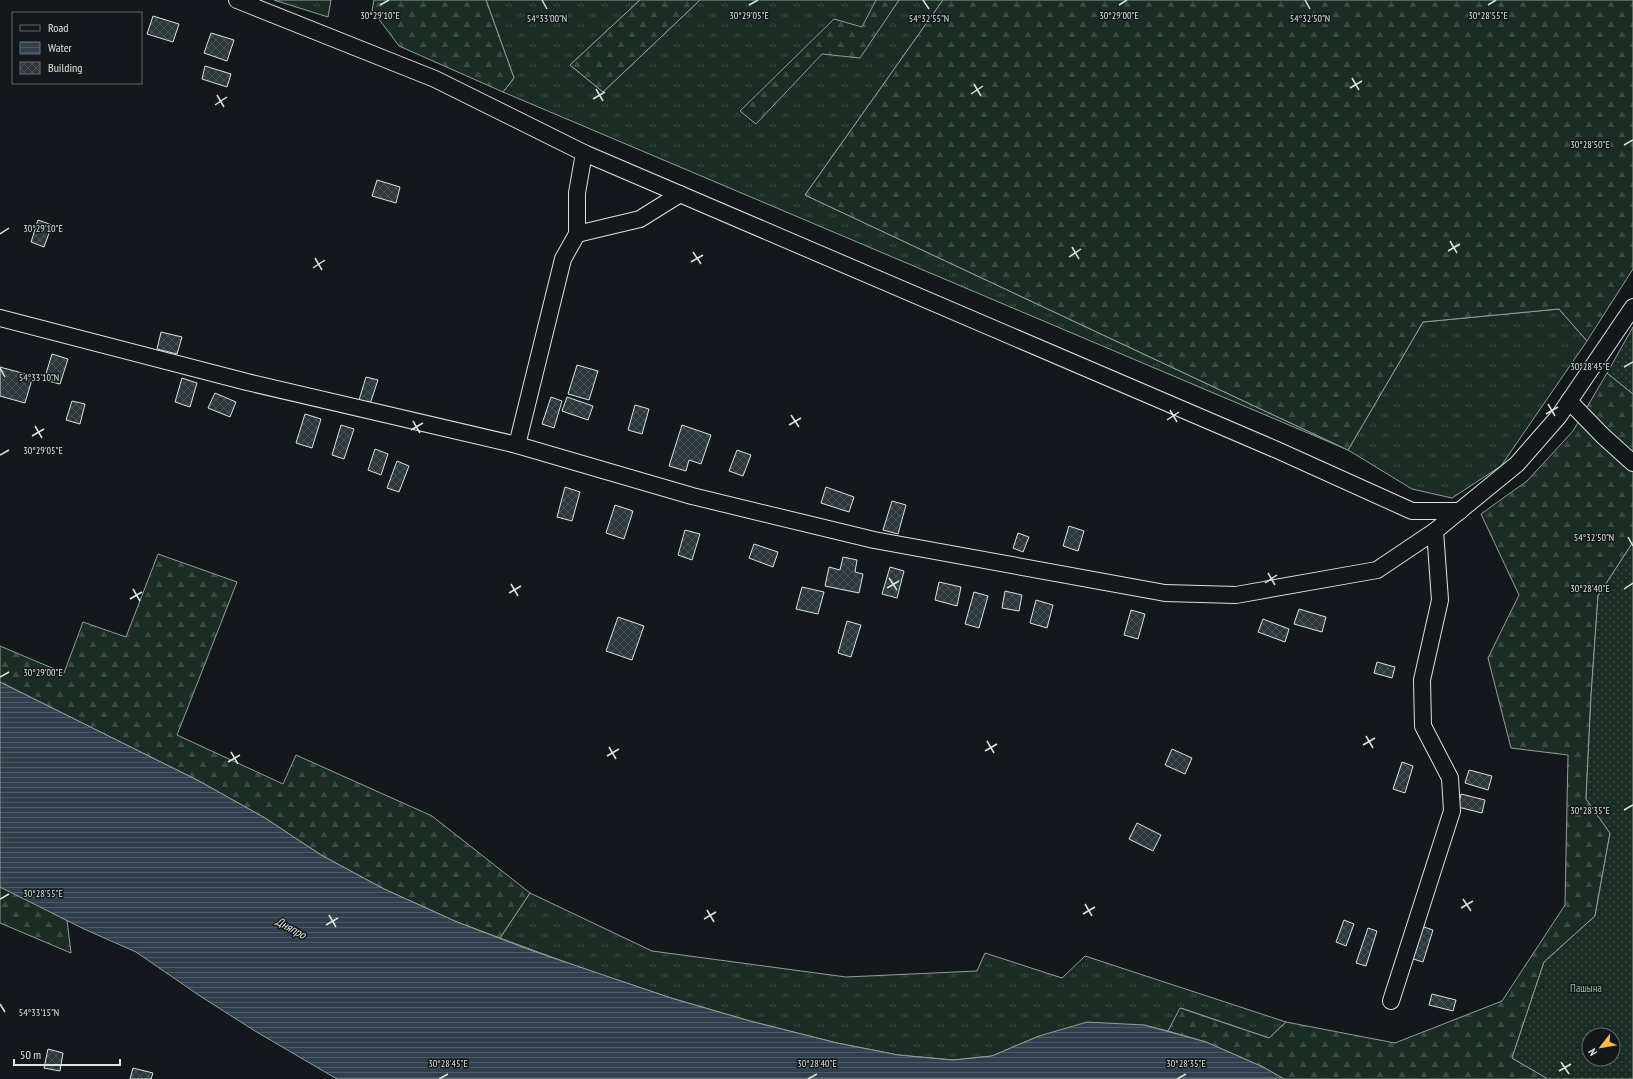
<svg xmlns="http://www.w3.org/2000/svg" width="1633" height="1079" font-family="'PT Sans Narrow',sans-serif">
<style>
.grass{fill:url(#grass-tufts);stroke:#939e99}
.forest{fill:url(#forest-firs);stroke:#939e99}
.garden{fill:url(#garden-dots);stroke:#939e99;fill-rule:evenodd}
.water{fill:url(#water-rules);stroke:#939e99}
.building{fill:url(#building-cross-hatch);stroke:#d8e6dc}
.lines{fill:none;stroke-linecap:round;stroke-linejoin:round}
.minor-casing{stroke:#d8e6dc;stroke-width:18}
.minor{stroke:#14181c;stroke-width:16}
.ticks{fill:none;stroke:#d8e6dc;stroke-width:1.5}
.labels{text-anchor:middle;stroke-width:3;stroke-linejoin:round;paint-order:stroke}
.park-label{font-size:11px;fill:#8ac095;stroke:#14181c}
.water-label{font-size:12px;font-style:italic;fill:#d8e6dc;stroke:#14181c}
.ticks-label{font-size:10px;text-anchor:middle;fill:#d8e6dc;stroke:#14181c;stroke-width:3;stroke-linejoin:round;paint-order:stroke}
</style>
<defs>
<pattern id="grass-tufts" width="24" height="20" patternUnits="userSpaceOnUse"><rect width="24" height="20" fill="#1a2d24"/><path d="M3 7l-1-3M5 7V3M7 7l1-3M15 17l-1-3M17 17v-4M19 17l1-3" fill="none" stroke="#3b4b43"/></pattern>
<pattern id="forest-firs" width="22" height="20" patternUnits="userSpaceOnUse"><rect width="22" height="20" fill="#1a2d24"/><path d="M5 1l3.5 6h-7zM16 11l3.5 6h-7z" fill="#3b4b43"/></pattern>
<pattern id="garden-dots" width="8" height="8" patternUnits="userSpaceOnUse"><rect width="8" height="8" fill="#1a2d24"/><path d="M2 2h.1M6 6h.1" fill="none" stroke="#3b4b43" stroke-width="1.8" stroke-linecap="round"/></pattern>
<pattern id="water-rules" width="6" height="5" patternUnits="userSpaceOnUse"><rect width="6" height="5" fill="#2f3f4d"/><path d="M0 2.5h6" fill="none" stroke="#4c5b66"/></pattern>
<pattern id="building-cross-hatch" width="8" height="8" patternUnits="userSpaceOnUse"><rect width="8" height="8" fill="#2c363c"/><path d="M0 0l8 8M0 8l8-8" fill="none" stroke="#4a5358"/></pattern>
</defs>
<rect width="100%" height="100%" fill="#14181c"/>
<g class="grass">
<path d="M274,0h57l-3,17z"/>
<path d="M486,0h154l-70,65 33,27 97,-92h243l-138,195 543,255 75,-128 136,-13 28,32 -86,125 -49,32 -40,-9 -64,-39 -845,-358 11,-14z"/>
<path d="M530,893l122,58 194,26 131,-6 8,-18 77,25 23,-22 201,66 -17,16 -88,-30 -13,23 -24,-6 -105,11 -47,20 -39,4 -55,-5 -61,-12 -87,-22 -79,-23 -76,-25 -95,-35z"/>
</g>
<g class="forest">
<path d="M374,0h112l28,78 -11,14 -104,-46 -27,-36z"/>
<path d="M640,0h60l-97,92 -33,-27z"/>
<path d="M876,0h23l-39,58 -38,-4 -66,70 -16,-13 94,-92 28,8z"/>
<path d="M943,0h690v269l-46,72 -28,-32 -136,13 -75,128 -543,-255z"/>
<path d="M1607,373l26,21v148l-35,54 -7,100 -5,103 24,34 -15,83 -51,46 -32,96 36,21h-264l-21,-12 -57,-25 -38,-11 12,-23 89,30 17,-16 109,21 107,-42 63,-96 3,-150 -57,-7 -23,-90 31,-63 -38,-81 46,-33 46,-50z"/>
<path d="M158,554l79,28 -60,153 106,49 13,-29 136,61 98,77 -30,45 -43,-16 -73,-33 -63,-34 -56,-37 -66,-37 -199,-99v-36l64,27 19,-51 43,15z"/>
<path d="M0,886l67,34 4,33 -71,-30z"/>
</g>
<g class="garden">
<path d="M1633,327v67l-26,-21z"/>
<path d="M1633,542v537h-85l-36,-21 32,-96 51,-46 15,-83 -24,-34 5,-103 7,-100zM1589,1035h24v24h-24z"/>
</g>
<path class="water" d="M0,682l199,99 66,37 56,37 63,34 73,33 73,28 141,48 79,23 87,22 61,12 55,5 39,-4 47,-20 48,-14 57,3 62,17 57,25 21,12h-947l-82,-48 -55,-35 -64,-44 -52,-23 -84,-42z"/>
<g class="building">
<path d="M153,16l26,8 -6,18 -26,-8z"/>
<path d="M211,33l23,7 -7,21 -23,-8z"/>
<path d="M205,66l26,8 -4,13 -25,-8z"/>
<path d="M377,180l23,7 -4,16 -24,-7z"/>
<path d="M38,220l14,5 -8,22 -13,-5z"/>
<path d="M161,332l21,5 -5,17 -20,-5z"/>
<path d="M52,354l16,5 -8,25 -16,-4z"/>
<path d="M577,365l21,6 -9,29 -21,-6z"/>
<path d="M0,367l33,9 -8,27 -25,-7z"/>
<path d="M366,377l12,3 -8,24 -11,-4z"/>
<path d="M182,378l15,5 -7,24 -15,-5z"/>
<path d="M215,393l21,9 -6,15 -22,-9z"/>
<path d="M551,397l11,4 -8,27 -12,-4z"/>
<path d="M567,397l26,9 -5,14 -26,-9z"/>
<path d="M72,401l13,3 -5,20 -14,-4z"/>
<path d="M635,405l14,4 -7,25 -14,-4z"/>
<path d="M305,414l16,5 -9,29 -16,-5z"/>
<path d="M341,425l13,4 -10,30 -12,-4z"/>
<path d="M682,425l29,10 -10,29 -12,-4 -3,11 -17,-5z"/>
<path d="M375,449l13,5 -7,21 -13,-5z"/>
<path d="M737,450l14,5 -8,21 -14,-5z"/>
<path d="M397,461l12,5 -10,26 -12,-4z"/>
<path d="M565,487l15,5 -8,29 -15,-4z"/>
<path d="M826,487l28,10 -5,15 -28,-9z"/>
<path d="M892,501l14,4 -8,29 -15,-4z"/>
<path d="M615,505l18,6 -9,28 -18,-6z"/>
<path d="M1069,526l15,5 -6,20 -15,-5z"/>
<path d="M685,530l15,4 -8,26 -14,-5z"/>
<path d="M1018,533l11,4 -6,15 -10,-4z"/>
<path d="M754,544l24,8 -5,15 -24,-9z"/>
<path d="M843,557l14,3 -2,12 8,2 -4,19 -34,-7 4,-19 11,3z"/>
<path d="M890,567l14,4 -7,27 -15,-4z"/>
<path d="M939,582l22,5 -4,19 -22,-6z"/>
<path d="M802,587l22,5 -6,22 -22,-5z"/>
<path d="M1005,591l17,4 -3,16 -17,-3z"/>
<path d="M974,592l14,4 -9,32 -14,-4z"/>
<path d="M1036,600l17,5 -6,23 -17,-5z"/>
<path d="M1299,609l27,8 -4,15 -28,-8z"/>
<path d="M1131,610l14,4 -7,25 -14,-4z"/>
<path d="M618,617l26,9 -12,34 -26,-9z"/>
<path d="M1263,619l26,10 -4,13 -27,-10z"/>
<path d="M847,621l14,4 -10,32 -13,-4z"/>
<path d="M1377,662l18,5 -3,11 -18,-5z"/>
<path d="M1172,749l20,9 -7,16 -20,-9z"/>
<path d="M1402,762l11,4 -8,27 -12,-4z"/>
<path d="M1469,770l23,6 -4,14 -23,-7z"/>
<path d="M1461,794l24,6 -3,13 -24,-6z"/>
<path d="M1137,823l24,12 -8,16 -24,-12z"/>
<path d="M1344,920l10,4 -8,22 -10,-4z"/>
<path d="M1421,926l12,4 -10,32 -13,-4z"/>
<path d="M1368,928l9,3 -11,35 -10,-3z"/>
<path d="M1432,994l24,6 -3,11 -24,-6z"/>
<path d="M48,1049l15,4 -3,18 -16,-3z"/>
<path d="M133,1068l20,5 -2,6h-21z"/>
</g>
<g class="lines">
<defs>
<g id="minor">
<path d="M237,0l198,79 149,74 693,297 135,61h48"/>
<path d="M577,234l63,-15 40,-25"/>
<path d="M0,318l247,64 270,63 175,51 182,44 291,53 71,2 141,-25 58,-39 82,-67 42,-48 74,-109"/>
<path d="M1569,401l34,35 30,27"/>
<path d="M517,445l46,-186 14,-25v-41l7,-40"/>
<path d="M1391,1001l61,-190 -2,-33 -27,-52 -1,-46 18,-80 -5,-69"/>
</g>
</defs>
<use href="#minor" class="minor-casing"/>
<use href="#minor" class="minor"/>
</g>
<path class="ticks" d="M542,0l5,9M923,0l6,9M1305,0l5,9M380,5l9,-5M749,5l9,-5M1119,5l8,-5M1488,5l8,-5M1352,78l7,12M974,84l7,12M1350,88l12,-7M596,89l7,12M971,94l12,-8M217,95l7,12M593,99l12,-7M215,105l12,-8M1624,145l9,-5M0,234l9,-6M1450,241l7,12M1072,247l7,12M1448,251l12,-7M693,252l8,12M1069,257l12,-8M315,258l7,12M691,262l12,-7M313,268l12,-8M1624,367l9,-5M0,368l5,9M1548,404l7,12M1170,410l7,12M1546,414l12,-7M791,415l8,12M1167,420l12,-8M413,421l7,12M789,425l12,-7M35,426l7,12M411,430l12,-7M32,436l12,-7M0,455l9,-5M1628,537l5,9M1268,573l7,12M889,578l8,12M1265,583l12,-8M511,584l7,12M887,588l12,-7M133,589l7,12M1624,589l9,-6M509,593l12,-7M130,599l12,-7M0,677l9,-5M1366,736l7,12M987,741l7,12M1363,745l12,-7M609,747l7,12M985,751l12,-7M231,752l7,12M607,756l12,-7M228,762l12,-7M1624,810l9,-5M0,899l9,-5M1463,899l8,12M1085,904l7,12M1461,908l12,-7M707,910l7,12M1083,914l12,-7M329,915l7,12M704,919l12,-7M326,925l12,-7M0,1004l5,8M1561,1062l8,12M1559,1071l12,-7M439,1079l9,-5M808,1079l9,-5M1177,1079l9,-5"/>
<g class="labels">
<g class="park-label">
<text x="1586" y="992">Пашына</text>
</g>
<g class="water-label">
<text transform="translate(291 928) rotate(29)" y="4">Дняпро</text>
</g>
</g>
<g class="ticks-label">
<text x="380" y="19">30°29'10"E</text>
<text x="749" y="19">30°29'05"E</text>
<text x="1119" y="19">30°29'00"E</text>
<text x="1488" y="19">30°28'55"E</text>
<text x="547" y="22">54°33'00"N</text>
<text x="929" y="22">54°32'55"N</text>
<text x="1310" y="22">54°32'50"N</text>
<text x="1590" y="148">30°28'50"E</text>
<text x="43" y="232">30°29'10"E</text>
<text x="1590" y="370">30°28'45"E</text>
<text x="39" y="381">54°33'10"N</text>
<text x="43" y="454">30°29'05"E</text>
<text x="1594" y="541">54°32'50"N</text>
<text x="1590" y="592">30°28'40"E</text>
<text x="43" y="676">30°29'00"E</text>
<text x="1590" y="814">30°28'35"E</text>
<text x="43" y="897">30°28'55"E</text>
<text x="39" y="1016">54°33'15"N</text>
<text x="448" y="1067">30°28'45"E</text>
<text x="817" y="1067">30°28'40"E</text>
<text x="1186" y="1067">30°28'35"E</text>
</g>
<rect x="12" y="12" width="130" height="72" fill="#14181c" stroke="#626a69"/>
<rect x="20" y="25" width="20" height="6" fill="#14181c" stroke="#626a69"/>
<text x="48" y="32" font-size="12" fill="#d8e6dc">Road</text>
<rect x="20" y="42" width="20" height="12" fill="url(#water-rules)" stroke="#626a69"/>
<text x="48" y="52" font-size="12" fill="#d8e6dc">Water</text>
<rect x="20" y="62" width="20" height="12" fill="url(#building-cross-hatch)" stroke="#626a69"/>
<text x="48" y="72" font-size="12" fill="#d8e6dc">Building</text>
<g transform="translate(1601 1047) rotate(239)"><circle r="19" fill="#14181c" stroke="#626a69"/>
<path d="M0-3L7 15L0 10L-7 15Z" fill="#ffb74d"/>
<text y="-6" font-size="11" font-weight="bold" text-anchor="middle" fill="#d8e6dc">N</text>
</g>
<path d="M14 1059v6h106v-6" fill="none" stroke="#d8e6dc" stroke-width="2"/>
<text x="20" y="1059" font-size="12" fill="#d8e6dc" stroke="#14181c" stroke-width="3" paint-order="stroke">50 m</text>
</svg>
